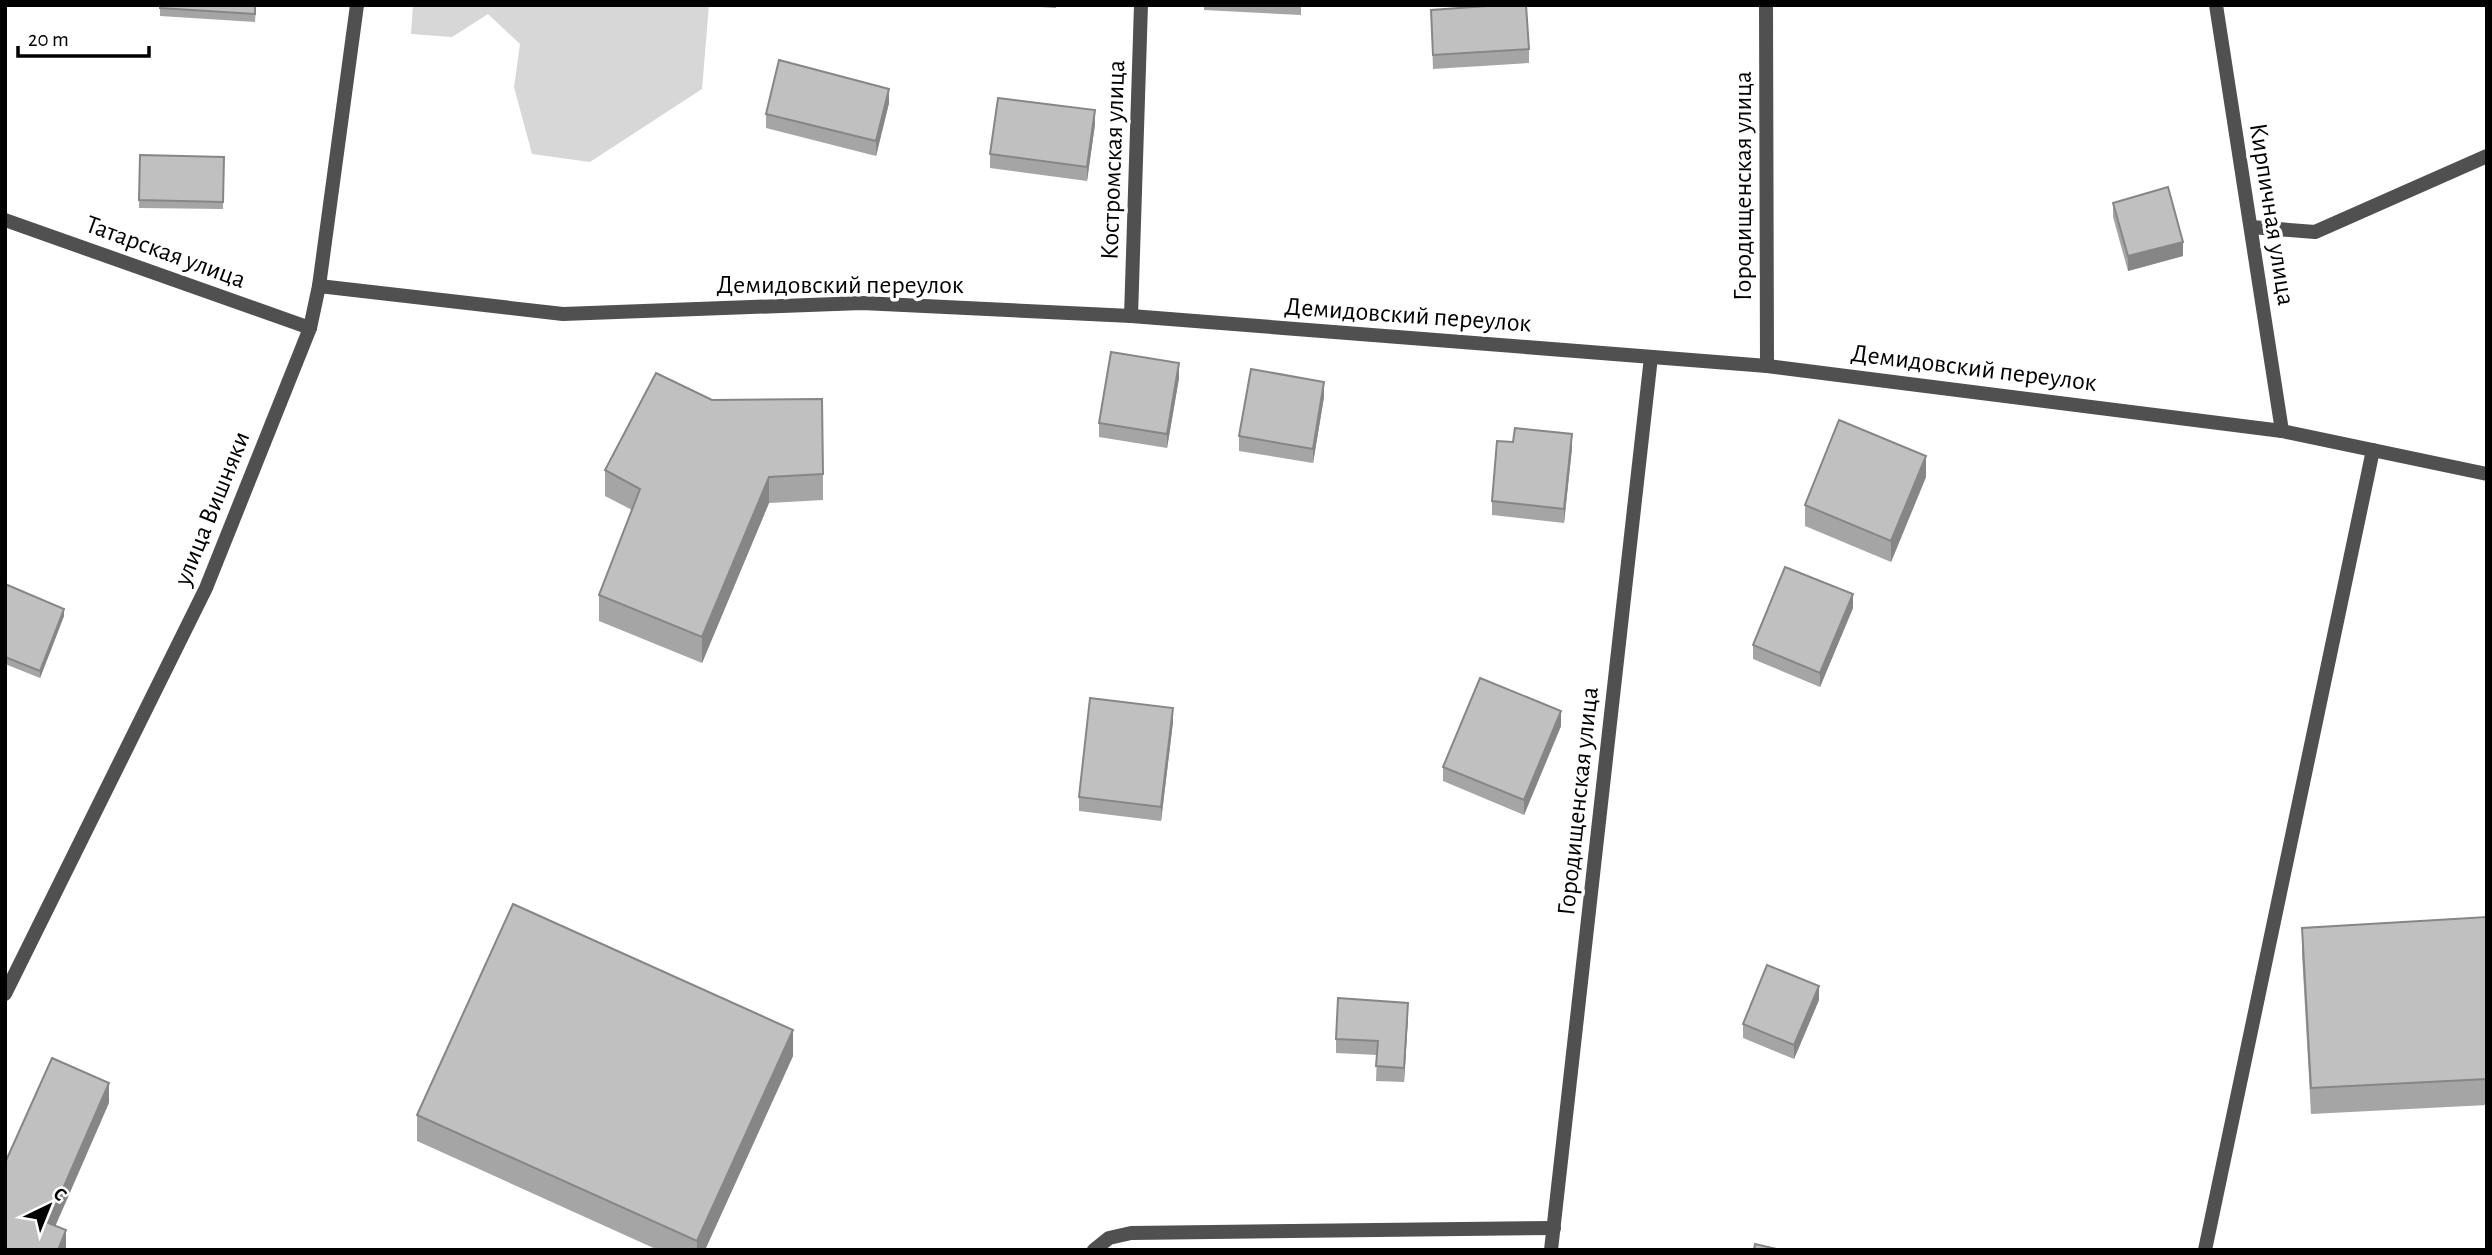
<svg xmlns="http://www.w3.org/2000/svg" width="2492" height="1255" font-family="'Alegreya Sans',sans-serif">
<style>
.green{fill:#d7d7d7}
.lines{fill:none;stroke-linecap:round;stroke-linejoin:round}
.service{stroke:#505050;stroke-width:14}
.minor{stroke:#505050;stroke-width:14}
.tertiary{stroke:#505050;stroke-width:14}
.wall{fill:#a5a5a5}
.shaded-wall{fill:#868686}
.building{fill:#c0c0c0;stroke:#868686;stroke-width:2}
.labels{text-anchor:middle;stroke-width:7;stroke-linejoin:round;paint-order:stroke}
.street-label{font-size:26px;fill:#000;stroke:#fff}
</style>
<rect width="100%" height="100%" fill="#fff"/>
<path class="green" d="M413,5h296l-7,84 -112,73 -58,-8 -18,-67 6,-43 -32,-30 -36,23 -41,-3z"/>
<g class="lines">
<g class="service">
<path d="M2251,227l64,5 172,-76"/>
<path d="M1094,1250l15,-12 22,-5 423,-5"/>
</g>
<g class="minor">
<path d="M1766,5l1,361"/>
<path d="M2216,5l66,426"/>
<path d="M5,220l305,108"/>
<path d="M319,286l244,28 299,-11 269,13 636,50 515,65 205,43"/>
<path d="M1131,316l10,-311"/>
<path d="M1551,1250l100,-893"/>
<path d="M2205,1250l168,-800"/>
</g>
<path class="tertiary" d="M5,994l201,-406 104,-260 9,-42 38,-281"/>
</g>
<g class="wall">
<path d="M256,5l-1,17 -95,-6v-8z"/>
<path d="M1007,5h49v3z"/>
<path d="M1204,5h97v10l-97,-5z"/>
<path d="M1431,10l98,39v14l-96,6z"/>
<path d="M889,103l-13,53 -110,-28v-14z"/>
<path d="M1095,124l-8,57 -97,-13v-14z"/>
<path d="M140,155l84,2 -1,52 -84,-1z"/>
<path d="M2113,203l70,53 -55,15 -15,-54z"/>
<path d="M1179,378l-12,70 -68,-11v-14z"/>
<path d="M1324,397l-11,66 -74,-12v-15z"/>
<path d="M1572,448l-8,75 -72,-8v-14z"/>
<path d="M605,470l218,4v26l-54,3 -67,160 -103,-42v-26l33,-85 -27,-14z"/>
<path d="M1926,477l-35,85 -86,-36v-21z"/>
<path d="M5,584l59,32 -24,62 -35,-14z"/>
<path d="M1853,608l-33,79 -67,-28v-14z"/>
<path d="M1173,722l-12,99 -82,-10v-14z"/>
<path d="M1561,726l-37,89 -81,-34v-14z"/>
<path d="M2487,917v188l-176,9 -9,-160v-26z"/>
<path d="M1819,1000l-25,59 -51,-21v-14z"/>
<path d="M1408,1017l-4,65 -28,-1 1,-26 -41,-2v-14z"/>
<path d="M793,1056l-88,194h-47l-241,-109v-26z"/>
</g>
<g class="shaded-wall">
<path d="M889,89v14l-13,53v-15z"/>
<path d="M1095,110v14l-8,57v-14z"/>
<path d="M2183,242v14l-55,15v-15z"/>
<path d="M1179,363v15l-12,70v-14z"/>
<path d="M1324,382v15l-11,66v-14z"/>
<path d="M1572,434v14l-8,75v-14z"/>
<path d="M1926,456v21l-35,85v-21z"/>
<path d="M769,477v26l-67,160v-26z"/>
<path d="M1853,594v14l-33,79v-14z"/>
<path d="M64,609v7l-24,62v-7z"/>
<path d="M1173,708v14l-12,99v-14z"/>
<path d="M1561,711v15l-37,89v-15z"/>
<path d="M1819,986v14l-25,59v-14z"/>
<path d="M1408,1003v14l-4,65v-14z"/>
<path d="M793,1030v26l-88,194h-8v-9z"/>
<path d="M109,1083v20l-61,140v-20z"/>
<path d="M66,1230v20h-8z"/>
</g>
<g class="building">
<path d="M160,5h95v9l-95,-6z"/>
<path d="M1502,5h24l3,44 -96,6 -2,-45z"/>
<path d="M779,60l110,29 -13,52 -110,-27z"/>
<path d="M998,98l97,12 -8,57 -97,-13z"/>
<path d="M140,155l84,2 -1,45 -84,-2z"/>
<path d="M2168,187l15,55 -55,14 -15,-53z"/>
<path d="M1111,352l68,11 -12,71 -68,-11z"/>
<path d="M1251,369l73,13 -11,67 -74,-13z"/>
<path d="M656,373l56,27 110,-1 1,75 -54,3 -67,160 -103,-42 41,-106 -35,-19z"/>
<path d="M1839,420l87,36 -35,85 -86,-36z"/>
<path d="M1515,428l57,6 -8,75 -72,-8 5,-60 16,1z"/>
<path d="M1785,567l68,27 -33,79 -67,-28z"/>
<path d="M5,584l59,25 -24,62 -35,-14z"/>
<path d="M1480,678l81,33 -37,89 -81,-33z"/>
<path d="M1090,698l83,10 -12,99 -82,-10z"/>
<path d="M513,904l280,126 -96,211 -280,-126z"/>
<path d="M2487,917v162l-176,9 -9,-160z"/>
<path d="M1767,965l52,21 -25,59 -51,-21z"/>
<path d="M1338,998l70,5 -4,65 -28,-2 2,-25 -42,-2z"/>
<path d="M52,1058l57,25 -61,140 18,7 -8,20h-53v-87z"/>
<path d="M1755,1244l26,6h-27z"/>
</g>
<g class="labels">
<g class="street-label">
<text transform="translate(1112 160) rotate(-88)" y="9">Костромская улица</text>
<text transform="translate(1742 186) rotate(-90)" y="9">Городищенская улица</text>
<text transform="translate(2273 214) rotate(81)" y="9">Кирпичная улица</text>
<text transform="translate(166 251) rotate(20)" y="9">Татарская улица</text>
<text x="840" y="293">Демидовский переулок</text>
<text transform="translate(1408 314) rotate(4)" y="9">Демидовский переулок</text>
<text transform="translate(1974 367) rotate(7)" y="9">Демидовский переулок</text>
<text transform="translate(211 508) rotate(-68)" y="9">улица Вишняки</text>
<text transform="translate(1577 801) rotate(-84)" y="9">Городищенская улица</text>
</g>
</g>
<rect width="2492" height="1255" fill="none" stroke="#000000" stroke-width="14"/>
<g transform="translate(49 1206) rotate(43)" stroke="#ffffff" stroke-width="5" paint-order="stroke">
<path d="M0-5L12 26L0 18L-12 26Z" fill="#000000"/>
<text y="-10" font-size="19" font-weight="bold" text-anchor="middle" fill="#000000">С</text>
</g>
<path d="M18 46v10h131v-10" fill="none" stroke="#000000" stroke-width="3.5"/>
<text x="28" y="46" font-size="21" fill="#000000" stroke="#ffffff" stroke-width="5" paint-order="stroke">20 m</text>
</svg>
